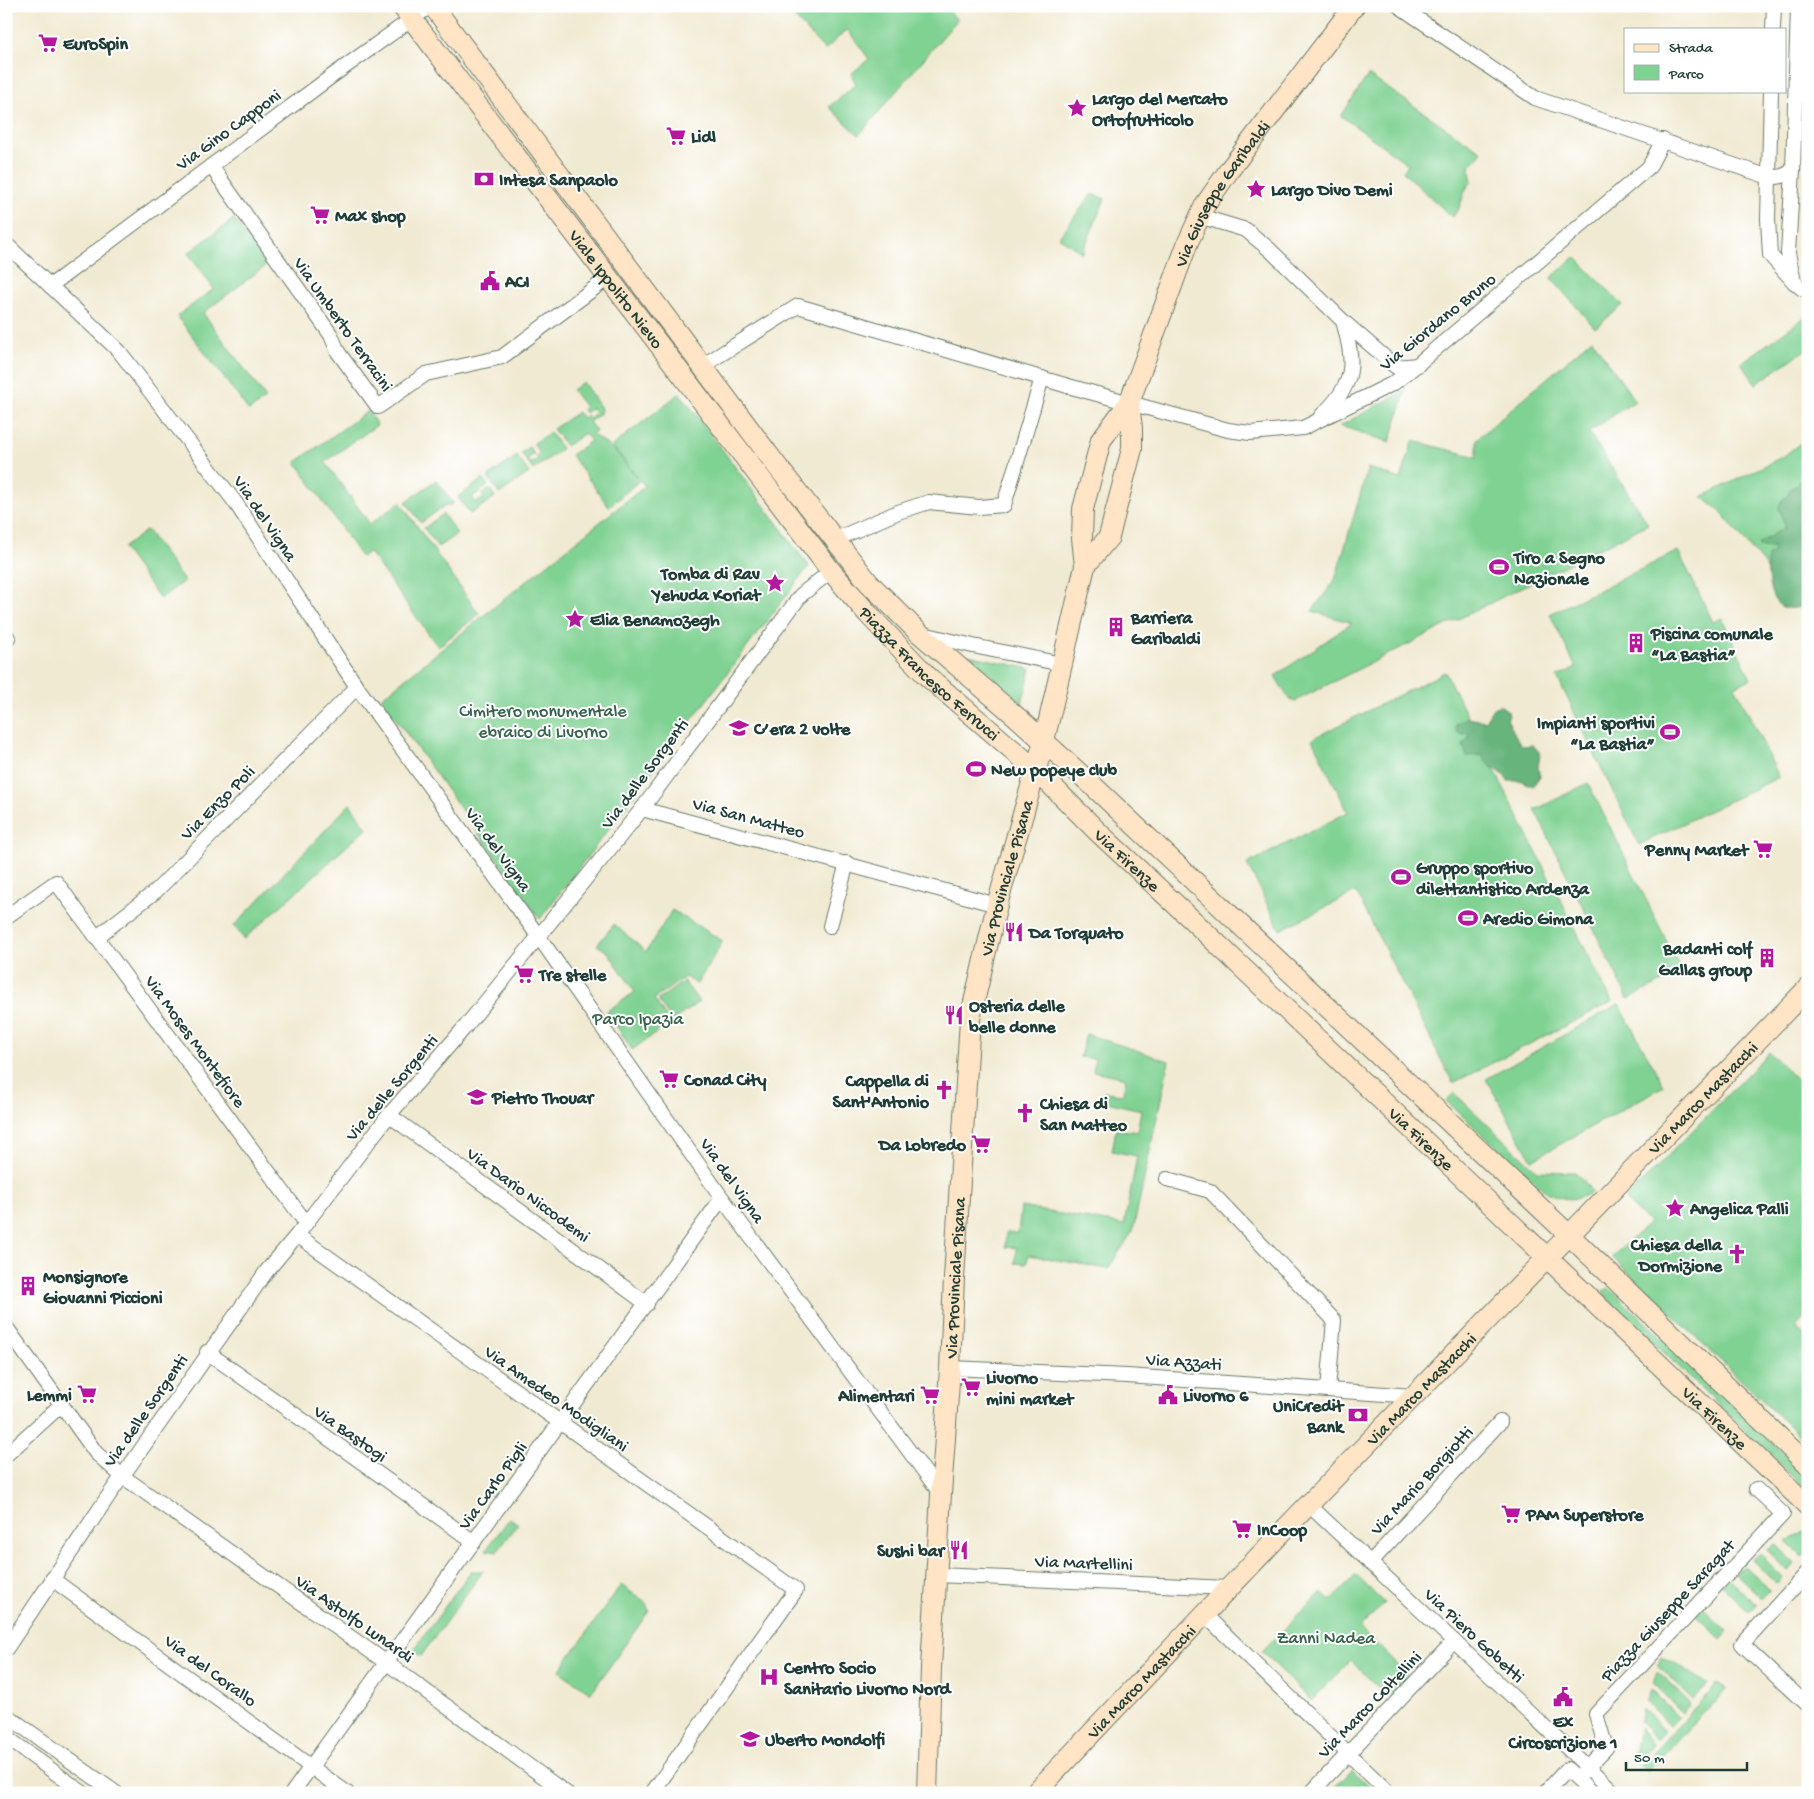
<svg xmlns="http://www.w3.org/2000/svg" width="1814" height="1799" font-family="'Gochi Hand',sans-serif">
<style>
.green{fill:#80d293;stroke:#508864}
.forest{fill:#68b47d;stroke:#447858}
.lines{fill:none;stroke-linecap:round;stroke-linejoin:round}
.street-casing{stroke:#687a6b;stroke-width:16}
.secondary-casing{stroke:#687a6b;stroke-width:22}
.street{stroke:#fff;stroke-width:14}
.secondary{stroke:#ffe4c6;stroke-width:20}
.labels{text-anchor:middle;stroke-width:4;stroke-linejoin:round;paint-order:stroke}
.poi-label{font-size:18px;font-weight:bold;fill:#1f3d34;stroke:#fff;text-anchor:start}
.street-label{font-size:18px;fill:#1f3d34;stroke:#fff}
.park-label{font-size:18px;fill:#37624c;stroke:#fff}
</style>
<rect width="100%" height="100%" fill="#fff"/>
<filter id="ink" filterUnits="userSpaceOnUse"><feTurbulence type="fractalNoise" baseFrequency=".02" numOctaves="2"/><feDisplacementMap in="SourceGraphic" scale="10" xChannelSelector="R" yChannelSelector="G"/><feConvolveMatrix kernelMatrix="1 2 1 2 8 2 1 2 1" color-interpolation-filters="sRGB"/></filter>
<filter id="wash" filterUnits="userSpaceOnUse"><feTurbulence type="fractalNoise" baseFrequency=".0096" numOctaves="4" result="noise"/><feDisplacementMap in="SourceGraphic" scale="20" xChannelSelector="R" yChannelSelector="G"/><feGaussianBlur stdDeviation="1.12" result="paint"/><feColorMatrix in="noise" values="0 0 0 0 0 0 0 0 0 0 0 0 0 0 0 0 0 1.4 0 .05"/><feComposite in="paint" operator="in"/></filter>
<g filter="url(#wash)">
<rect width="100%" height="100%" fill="#f1ead2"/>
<g class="green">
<path d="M784,6h162l11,14 -98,115 -30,-28 27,-23 -5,-10 18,-15 -22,-30 -22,21z"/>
<path d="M1368,75l114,77 -13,14 3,16c-12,9 -7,24 -20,35l-49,-45 5,-8 -67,-48z"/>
<path d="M1092,194l13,5 -23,54 -23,-16z"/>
<path d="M234,219l34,45 -65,49 63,85 -17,13 -72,-95 37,-27 -26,-36z"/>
<path d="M1575,257l48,48 -28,23 -44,-50z"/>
<path d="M1808,315v33l-52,36 -15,-21z"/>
<path d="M1592,339l43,62 -46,31 59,92 -353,177 -6,-2 -14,-23 77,-53 -40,-12 23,-31 33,-112 33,11 12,-38 64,16v-18z"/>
<path d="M583,382l18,26 -1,6 -11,8 7,9 -4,3 22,16 24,28 -26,-32 68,-53 129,173 -269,353 -159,-221 264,-212 -5,-6 -31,27 -38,-52 20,-14 -6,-8 -19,13 -13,-17 25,-17 5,6 4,-3 2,3 7,-5 -4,-5 -7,5 -2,-4 2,-2 -13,-17z"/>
<path d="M1406,390l-16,52 -50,-16z"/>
<path d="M368,411l9,14 -52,37 45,62 30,-22 79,112 -41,33 -69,-95 -8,5 -65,-95z"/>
<path d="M550,432l12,17 -29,21 -12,-17 8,-6 5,7 -7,5 4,5 7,-5 -2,-3 4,-3 -7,-9z"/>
<path d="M1808,437v99l-38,36 -50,-61 -18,-14 82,-41z"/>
<path d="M517,456l12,17 -30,21 -11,-17z"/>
<path d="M483,479l5,7 -16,11 4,6 8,-5 -2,-4 8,-5 5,8 -25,17 -12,-17z"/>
<path d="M436,480l17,23 -4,3 -2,-2 -26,19 -15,-21z"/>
<path d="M443,514l14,20 -19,13 -14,-19z"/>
<path d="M147,530l37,51 -24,18 -37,-51z"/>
<path d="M1678,551l35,71 9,-4 29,61 -16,7 44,91 -140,68 -82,-168 19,-9 -26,-54z"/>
<path d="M969,655l62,14 -9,34z"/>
<path d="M1445,672l167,330 -159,81 -97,-191 -76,38 -33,-66 101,-52 -36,-73z"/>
<path d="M1588,783l94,189 -54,27 -93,-189z"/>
<path d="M350,804l17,24 -123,111 -10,-13z"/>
<path d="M672,910l51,31 -26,43 -12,-7 -31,22 16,24 -38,27 -25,-39 28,-19 -27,-40 -11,-7 17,-21 32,28z"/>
<path d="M684,981l15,21 -27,19 -14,-21z"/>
<path d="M1619,1004l45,82 -132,74 -46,-81z"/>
<path d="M1086,1034l83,27 -36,170 -25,38 -79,-14 -3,9 -11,-1 2,-15 -12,-1 1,-14h12l3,-26 103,18 13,-69 -25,-5 4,-22 21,3 4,-22 -39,-9 2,-9 19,2 3,-16 -33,-7 2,-12 -15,-2z"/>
<path d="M1769,1052l39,38v224l-13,13 13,11v106l-196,-187 37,-34 -24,-23z"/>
<path d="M1454,1093l83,78 38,1 6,5 11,15c-17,10 -29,8 -46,0l-100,-91z"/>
<path d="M1609,1288l199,188v15l-203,-195 -2,-5z"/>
<path d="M510,1518l8,6 -21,28 -11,-2z"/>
<path d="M1808,1530v21l-6,6 -16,-16z"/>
<path d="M1777,1545l18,19 -6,7 -22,-21z"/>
<path d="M1761,1555l22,22 -7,7 -24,-24z"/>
<path d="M1744,1566l26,24 -8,8 -28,-26z"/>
<path d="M471,1571h12l-62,85 -8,-5z"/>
<path d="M1356,1575l28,28 -24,25 50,49 -21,21 -38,-37 -40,40 -49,-50 60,-59 9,9z"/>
<path d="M1729,1579l28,25 -7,8 -30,-28z"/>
<path d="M621,1585l25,18 3,8 -58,82 -32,-22z"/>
<path d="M1702,1605l26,26 -7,8 -27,-26z"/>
<path d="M1662,1656l46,28 -15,16 -35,-34z"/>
<path d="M1657,1671l34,33 -8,9 -30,-29z"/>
<path d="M1718,1684l9,5 -81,83 -6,-6z"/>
<path d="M1651,1690l28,27 -9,9 -24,-24z"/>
<path d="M1642,1709l23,22 -8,9 -18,-17z"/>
<path d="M1639,1729l14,15 -14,14 -5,-6z"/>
<path d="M1352,1770l24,23h-46z"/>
</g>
<g class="forest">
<path d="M1808,480v126c-8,1 -17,4 -25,1 -15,-5 -16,-37 -16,-51l6,-3 1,-6h-14l-2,-3 27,-17 -6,-20 3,-7 5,-4 3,-7 9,-7z"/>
<path d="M1500,705l8,6 1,5 -2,3 13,25 3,2 10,-1 7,8 -2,14 2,9 -7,10 -12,-5h-13c-9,-14 -18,-10 -25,-25l-4,-1 -12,1 -4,-11 6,-7v-4l-11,-1 -2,-4v-4l11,-7 18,3 8,-13z"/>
</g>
</g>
<g filter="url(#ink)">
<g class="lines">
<defs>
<g id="street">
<path d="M1399,6l136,92 234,79c10,1 16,-1 24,-7"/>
<path d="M1773,29l1,-23"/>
<path d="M1771,91l-3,128 2,36 24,27 7,6 7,3"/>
<path d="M211,166l120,169 7,17 40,55 48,-33 76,-17 106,-79"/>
<path d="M1199,216l47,14 23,19 74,72 53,46 22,-2"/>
<path d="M6,244l113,107 116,151 122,185 182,250 183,261 219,296"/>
<path d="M1794,282l-6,-29 5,-83 5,-164"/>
<path d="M50,286l282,-210 98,-70"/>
<path d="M702,366l96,-60 270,80 160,44 22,3 53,-5 91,-45 24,-19 231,-197 14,-27"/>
<path d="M1321,416c35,-33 34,-51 22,-95"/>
<path d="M834,540l64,-28 31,-10 50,5 25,-2 38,-127"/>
<path d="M923,634l50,12 89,18"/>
<path d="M6,635l2,3"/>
<path d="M642,809l355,96"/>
<path d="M6,917l50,-35 250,341"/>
<path d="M830,926l17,-63"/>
<path d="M97,937l59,-46 201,-204"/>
<path d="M389,1115l258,189"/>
<path d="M1167,1179l43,12 124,129 -6,70"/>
<path d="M297,1235l499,355 -144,203"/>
<path d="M6,1327l90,126 26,23 265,187 179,130"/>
<path d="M207,1352l267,190"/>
<path d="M950,1368l177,8 287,20"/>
<path d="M6,1455l55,-50"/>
<path d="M1309,1505l306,288"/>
<path d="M1370,1563l130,-141"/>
<path d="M1808,1572l-66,72 66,62"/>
<path d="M937,1575l292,13"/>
<path d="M52,1579l295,214"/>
<path d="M1204,1614l185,179"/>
<path d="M6,1649l101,-151 159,-226 31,-37 92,-120 77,-89 176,-217 159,-214 30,-24"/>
<path d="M6,1715l110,78"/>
<path d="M6,1737l77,56"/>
<path d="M1577,1778l29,-30 -10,-34 187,-200 -27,-25"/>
<path d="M292,1793l430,-595"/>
<path d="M1311,1793l143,-152"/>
<path d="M1545,1793l22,-24 26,24"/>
</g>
<g id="secondary">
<path id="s1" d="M402,6l429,565 37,43 59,62 109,94 63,63 89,83 620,590"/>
<path d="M433,6l344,460 92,117 49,49 100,86 72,65 479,452 239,230"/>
<path d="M1085,566l24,-29 5,-20 18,-68v-21l-3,-25"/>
<path id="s2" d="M927,1793l4,-125 10,-174 9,-126 4,-90 16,-259 27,-114 47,-164 41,-175 -3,-28 1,-29 18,-69 28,-37 59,-161 17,-37 25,-36 124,-163"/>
<path id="s3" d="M1035,1793l250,-264 523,-541"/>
</g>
</defs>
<use href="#street" class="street-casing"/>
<use href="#secondary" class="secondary-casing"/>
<use href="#street" class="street"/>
<use href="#secondary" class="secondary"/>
</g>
</g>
<defs>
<symbol id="supermarket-bare" viewBox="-9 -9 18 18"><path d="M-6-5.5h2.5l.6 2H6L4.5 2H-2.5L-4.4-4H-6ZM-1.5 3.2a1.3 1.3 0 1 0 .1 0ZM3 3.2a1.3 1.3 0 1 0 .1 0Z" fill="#b5179e" stroke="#fff" stroke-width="2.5" paint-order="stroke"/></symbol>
<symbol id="sight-bare" viewBox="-9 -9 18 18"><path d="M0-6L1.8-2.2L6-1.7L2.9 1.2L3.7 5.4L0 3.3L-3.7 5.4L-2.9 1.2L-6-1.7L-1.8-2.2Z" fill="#b5179e" stroke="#fff" stroke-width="2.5" paint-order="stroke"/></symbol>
<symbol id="bank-bare" viewBox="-9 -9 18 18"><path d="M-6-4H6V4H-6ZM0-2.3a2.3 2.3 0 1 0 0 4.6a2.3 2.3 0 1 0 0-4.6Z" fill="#b5179e" stroke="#fff" stroke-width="2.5" paint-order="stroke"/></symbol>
<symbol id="civic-bare" viewBox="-9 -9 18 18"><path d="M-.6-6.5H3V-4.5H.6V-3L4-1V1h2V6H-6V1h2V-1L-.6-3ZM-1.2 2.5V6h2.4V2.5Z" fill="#b5179e" stroke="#fff" stroke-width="2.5" paint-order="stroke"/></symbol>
<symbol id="stadium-bare" viewBox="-9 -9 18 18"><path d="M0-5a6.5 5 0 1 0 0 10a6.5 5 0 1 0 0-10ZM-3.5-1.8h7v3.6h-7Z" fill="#b5179e" stroke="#fff" stroke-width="2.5" paint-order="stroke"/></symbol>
<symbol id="building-bare" viewBox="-9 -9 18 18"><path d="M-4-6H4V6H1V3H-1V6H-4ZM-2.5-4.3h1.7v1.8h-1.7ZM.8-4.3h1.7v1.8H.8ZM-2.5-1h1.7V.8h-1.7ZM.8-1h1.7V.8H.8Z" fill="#b5179e" stroke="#fff" stroke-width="2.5" paint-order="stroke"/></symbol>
<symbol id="school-bare" viewBox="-9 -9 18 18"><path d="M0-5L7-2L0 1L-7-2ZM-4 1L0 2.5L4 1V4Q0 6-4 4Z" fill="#b5179e" stroke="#fff" stroke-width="2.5" paint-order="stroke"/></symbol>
<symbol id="restaurant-bare" viewBox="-9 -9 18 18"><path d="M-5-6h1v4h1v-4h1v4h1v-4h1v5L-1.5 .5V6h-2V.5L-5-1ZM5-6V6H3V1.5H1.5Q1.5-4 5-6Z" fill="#b5179e" stroke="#fff" stroke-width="2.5" paint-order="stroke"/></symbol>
<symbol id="church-bare" viewBox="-9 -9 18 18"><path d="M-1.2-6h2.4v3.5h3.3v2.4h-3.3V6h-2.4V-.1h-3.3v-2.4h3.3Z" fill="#b5179e" stroke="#fff" stroke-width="2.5" paint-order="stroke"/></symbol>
<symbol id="hospital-bare" viewBox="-9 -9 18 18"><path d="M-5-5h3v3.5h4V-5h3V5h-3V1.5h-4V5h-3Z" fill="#b5179e" stroke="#fff" stroke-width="2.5" paint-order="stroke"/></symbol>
</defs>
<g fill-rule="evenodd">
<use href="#supermarket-bare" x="34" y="29" width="28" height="28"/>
<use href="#sight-bare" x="1063" y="94" width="28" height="28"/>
<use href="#supermarket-bare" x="662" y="122" width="28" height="28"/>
<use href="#bank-bare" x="470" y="165" width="28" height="28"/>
<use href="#sight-bare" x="1242" y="175" width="28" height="28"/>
<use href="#supermarket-bare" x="306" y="201" width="28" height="28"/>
<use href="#civic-bare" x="476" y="267" width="28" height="28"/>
<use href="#stadium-bare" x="1485" y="553" width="28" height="28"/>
<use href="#sight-bare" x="761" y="569" width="28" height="28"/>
<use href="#sight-bare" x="561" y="605" width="28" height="28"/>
<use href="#building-bare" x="1102" y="613" width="28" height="28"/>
<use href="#building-bare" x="1622" y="629" width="28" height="28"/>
<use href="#school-bare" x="725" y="714" width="28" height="28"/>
<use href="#stadium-bare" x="1656" y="718" width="28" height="28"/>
<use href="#stadium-bare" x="962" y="755" width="28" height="28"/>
<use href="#supermarket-bare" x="1749" y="835" width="28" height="28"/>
<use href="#stadium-bare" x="1387" y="863" width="28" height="28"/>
<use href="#stadium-bare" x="1454" y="904" width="28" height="28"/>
<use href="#restaurant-bare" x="1000" y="918" width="28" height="28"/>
<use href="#building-bare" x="1753" y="944" width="28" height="28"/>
<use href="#supermarket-bare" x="510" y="960" width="28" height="28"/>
<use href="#restaurant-bare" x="940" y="1001" width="28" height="28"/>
<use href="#supermarket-bare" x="655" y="1065" width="28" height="28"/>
<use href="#church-bare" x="930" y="1076" width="28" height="28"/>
<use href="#school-bare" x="463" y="1083" width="28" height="28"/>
<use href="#church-bare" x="1011" y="1099" width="28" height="28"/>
<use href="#supermarket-bare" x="967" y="1130" width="28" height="28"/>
<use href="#sight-bare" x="1661" y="1194" width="28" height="28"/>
<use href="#church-bare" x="1723" y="1240" width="28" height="28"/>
<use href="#building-bare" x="14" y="1272" width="28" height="28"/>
<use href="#supermarket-bare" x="957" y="1373" width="28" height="28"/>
<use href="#supermarket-bare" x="73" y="1380" width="28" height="28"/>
<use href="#supermarket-bare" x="916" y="1381" width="28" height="28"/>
<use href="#civic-bare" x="1154" y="1381" width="28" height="28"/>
<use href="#bank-bare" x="1344" y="1401" width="28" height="28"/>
<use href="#supermarket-bare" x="1497" y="1500" width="28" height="28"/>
<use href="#supermarket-bare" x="1228" y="1515" width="28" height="28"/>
<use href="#restaurant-bare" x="945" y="1536" width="28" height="28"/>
<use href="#hospital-bare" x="755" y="1663" width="28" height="28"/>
<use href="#civic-bare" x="1549" y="1683" width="28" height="28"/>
<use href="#school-bare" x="736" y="1725" width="28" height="28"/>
</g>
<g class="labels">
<g class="poi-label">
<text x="63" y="49">EuroSpin</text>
<text x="1092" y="104">Largo del Mercato<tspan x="1092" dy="21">Ortofrutticolo</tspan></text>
<text x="691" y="142">Lidl</text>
<text x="499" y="185">Intesa Sanpaolo</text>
<text x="1271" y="195">Largo Divo Demi</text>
<text x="335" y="221">Max shop</text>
<text x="505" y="287">ACI</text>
<text x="1514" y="563">Tiro a Segno<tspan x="1514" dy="21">Nazionale</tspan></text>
<text x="760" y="579" text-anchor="end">Tomba di Rav<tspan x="760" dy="21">Yehuda Koriat</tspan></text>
<text x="1131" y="623">Barriera<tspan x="1131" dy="21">Garibaldi</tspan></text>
<text x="590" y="625">Elia Benamozegh</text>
<text x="1651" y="639">Piscina comunale<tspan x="1651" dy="21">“La Bastia”</tspan></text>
<text x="1655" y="728" text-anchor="end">Impianti sportivi<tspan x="1655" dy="21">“La Bastia”</tspan></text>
<text x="754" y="734">C’era 2 volte</text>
<text x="991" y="775">New popeye club</text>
<text x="1748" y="855" text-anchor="end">Penny Market</text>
<text x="1416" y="873">Gruppo sportivo<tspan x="1416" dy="21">dilettantistico Ardenza</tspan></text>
<text x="1483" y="924">Aredio Gimona</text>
<text x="1029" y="938">Da Torquato</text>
<text x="1752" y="954" text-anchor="end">Badanti colf<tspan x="1752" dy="21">Gallas group</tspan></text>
<text x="539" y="980">Tre stelle</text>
<text x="969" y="1011">Osteria delle<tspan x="969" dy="21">belle donne</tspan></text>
<text x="684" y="1085">Conad City</text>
<text x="929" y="1086" text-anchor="end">Cappella di<tspan x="929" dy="21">Sant'Antonio</tspan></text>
<text x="492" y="1103">Pietro Thouar</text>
<text x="1040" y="1109">Chiesa di<tspan x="1040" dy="21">San Matteo</tspan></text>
<text x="966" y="1150" text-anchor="end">Da Lobredo</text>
<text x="1690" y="1214">Angelica Palli</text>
<text x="1722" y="1250" text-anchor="end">Chiesa della<tspan x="1722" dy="21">Dormizione</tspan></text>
<text x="43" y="1282">Monsignore<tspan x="43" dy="21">Giovanni Piccioni</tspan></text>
<text x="986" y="1383">Livorno<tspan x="986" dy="21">mini market</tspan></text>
<text x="72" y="1400" text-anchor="end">Lemmi</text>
<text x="915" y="1401" text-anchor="end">Alimentari</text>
<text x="1183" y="1401">Livorno 6</text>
<text x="1343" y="1411" text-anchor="end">UniCredit<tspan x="1343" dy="21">Bank</tspan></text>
<text x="1526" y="1520">PAM Superstore</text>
<text x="1257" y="1535">InCoop</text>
<text x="944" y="1556" text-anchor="end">Sushi bar</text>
<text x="784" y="1673">Centro Socio<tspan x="784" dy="21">Sanitario Livorno Nord</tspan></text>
<text x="1563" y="1727" text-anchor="middle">Ex<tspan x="1563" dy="21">Circoscrizione 1</tspan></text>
<text x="765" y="1745">Uberto Mondolfi</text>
</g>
<g class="street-label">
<text transform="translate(228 129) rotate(-36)" y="6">Via Gino Capponi</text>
<text dy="6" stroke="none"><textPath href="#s2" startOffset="1648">Via Giuseppe Garibaldi</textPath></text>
<text dy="6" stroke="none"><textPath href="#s1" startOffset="355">Viale Ippolito Nievo</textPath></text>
<text transform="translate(1437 321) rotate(-39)" y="6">Via Giordano Bruno</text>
<text transform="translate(344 324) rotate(55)" y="6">Via Umberto Terracini</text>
<text transform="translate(266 518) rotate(56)" y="6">Via del Vigna</text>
<text dy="6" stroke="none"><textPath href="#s1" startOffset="852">Piazza Francesco Ferrucci</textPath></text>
<text transform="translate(644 773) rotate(-53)" y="6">Via delle Sorgenti</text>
<text transform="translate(217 802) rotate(-45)" y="6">Via Enzo Poli</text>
<text transform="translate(749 817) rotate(15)" y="6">Via San Matteo</text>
<text transform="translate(499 849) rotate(54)" y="6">Via del Vigna</text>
<text dy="6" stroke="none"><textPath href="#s1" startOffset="1124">Via Firenze</textPath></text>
<text dy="6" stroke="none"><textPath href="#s2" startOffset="921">Via Provinciale Pisana</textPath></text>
<text transform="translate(196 1041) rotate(54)" y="6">Via Moses Montefiore</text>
<text transform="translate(391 1087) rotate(-50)" y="6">Via delle Sorgenti</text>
<text dy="6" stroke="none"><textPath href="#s3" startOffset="964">Via Marco Mastacchi</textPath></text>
<text dy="6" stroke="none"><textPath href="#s1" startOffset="1529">Via Firenze</textPath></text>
<text transform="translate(733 1180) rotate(55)" y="6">Via del Vigna</text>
<text transform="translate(529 1194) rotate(36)" y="6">Via Dario Niccodemi</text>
<text dy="6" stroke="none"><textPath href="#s2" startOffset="516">Via Provinciale Pisana</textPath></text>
<text transform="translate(1184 1361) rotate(4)" y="6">Via Azzati</text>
<text dy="6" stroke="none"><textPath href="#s3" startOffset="559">Via Marco Mastacchi</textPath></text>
<text transform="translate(557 1398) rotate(35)" y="6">Via Amedeo Modigliani</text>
<text transform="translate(145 1410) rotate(-55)" y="6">Via delle Sorgenti</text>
<text dy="6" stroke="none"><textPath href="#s1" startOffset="1934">Via Firenze</textPath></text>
<text transform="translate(351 1433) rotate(35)" y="6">Via Bastogi</text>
<text transform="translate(1421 1480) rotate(-47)" y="6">Via Mario Borgiotti</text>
<text transform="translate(492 1485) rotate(-54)" y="6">Via Carlo Pigli</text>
<text transform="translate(1084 1562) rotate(2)" y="6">Via Martellini</text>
<text transform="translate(1667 1610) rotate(-47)" y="6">Piazza Giuseppe Saragat</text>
<text transform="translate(355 1618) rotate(35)" y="6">Via Astolfo Lunardi</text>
<text transform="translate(1475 1635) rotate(43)" y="6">Via Piero Gobetti</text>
<text transform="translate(211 1670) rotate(36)" y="6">Via del Corallo</text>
<text dy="6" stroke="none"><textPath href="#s3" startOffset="154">Via Marco Mastacchi</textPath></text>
<text transform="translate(1369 1704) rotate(-46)" y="6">Via Marco Coltellini</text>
</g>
<g class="park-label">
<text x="543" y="716">Cimitero monumentale<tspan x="543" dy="21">ebraico di Livorno</tspan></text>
<text x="638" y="1024">Parco Ipazia</text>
<text x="1326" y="1643">Zanni Nadea</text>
</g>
</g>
<rect width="1814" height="1799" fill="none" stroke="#fff" stroke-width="25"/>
<rect x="1624" y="28" width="162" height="65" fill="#ffffff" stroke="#a5b1ae"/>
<rect x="1634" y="44" width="25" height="8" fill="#ffe4c6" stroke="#a5b1ae"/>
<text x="1669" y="52" font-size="15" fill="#1f3d34">Strada</text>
<rect x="1634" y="65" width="25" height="15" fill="#80d293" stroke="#a5b1ae"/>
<text x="1669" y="78" font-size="15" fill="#1f3d34">Parco</text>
<path d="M1626 1762v8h121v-8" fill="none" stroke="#1f3d34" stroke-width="2.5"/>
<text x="1634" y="1762" font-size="15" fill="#1f3d34" stroke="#ffffff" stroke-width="4" paint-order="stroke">50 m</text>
</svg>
